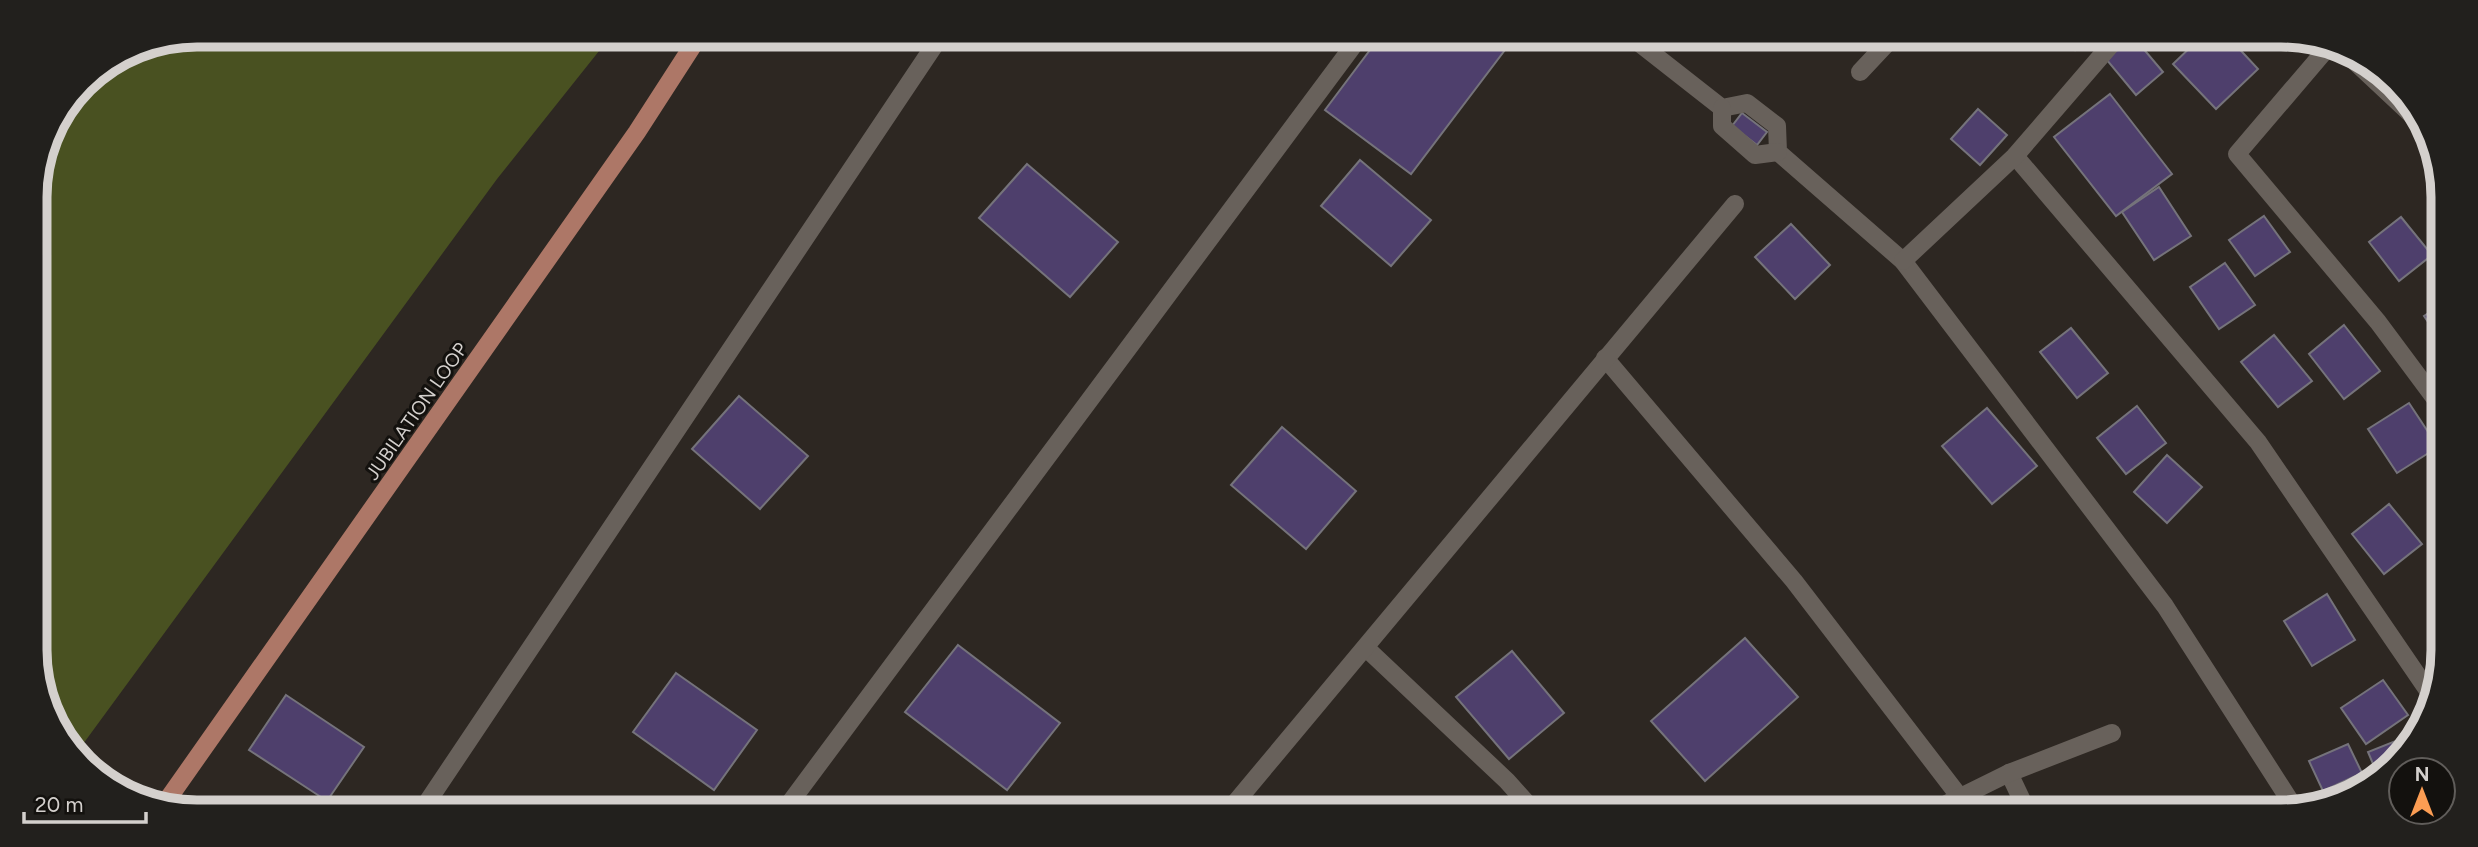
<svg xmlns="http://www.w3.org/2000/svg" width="2478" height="847" font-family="Figtree,sans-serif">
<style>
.green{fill:#495121}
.building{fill:#4e3f6c;stroke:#75737b;stroke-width:2}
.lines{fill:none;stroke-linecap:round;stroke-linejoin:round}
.minor{stroke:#68615b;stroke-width:18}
.major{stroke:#ad7767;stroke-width:18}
.labels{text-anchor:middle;stroke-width:6;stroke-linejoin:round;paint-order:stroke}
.street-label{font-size:19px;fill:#d4d0cd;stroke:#13110e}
.rim{fill:none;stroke:#d4d0cd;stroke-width:9}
</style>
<rect width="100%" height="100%" fill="#2d2722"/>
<path class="green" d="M198,35l413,1 -114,143 -422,576 -37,-74 -3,-493 17,-62 31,-44 53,-35z"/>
<g class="building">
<path d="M1379,38h126l6,4 -100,132 -86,-64z"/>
<path d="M2063,40h21l-9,10z"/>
<path d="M2130,40h6l27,32 -27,23 -30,-36z"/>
<path d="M2198,40h33l27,29 -42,40 -43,-45z"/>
<path d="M2110,94l62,80 -56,42 -62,-79z"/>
<path d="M1978,109l29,26 -27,30 -29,-26z"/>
<path d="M1742,113l25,19 -10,13 -25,-19z"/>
<path d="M1360,160l71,60 -40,46 -70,-60z"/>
<path d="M1027,164l91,78 -48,55 -91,-79z"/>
<path d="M2159,187l32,49 -37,24 -32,-48z"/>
<path d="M2264,216l26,36 -35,24 -26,-36z"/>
<path d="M2401,217l31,38 -33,26 -30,-39z"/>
<path d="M1791,224l39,41 -35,34 -40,-42z"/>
<path d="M2225,263l30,42 -36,24 -29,-42z"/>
<path d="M2439,306v32l-15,-22z"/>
<path d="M2344,325l36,46 -36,28 -35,-45z"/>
<path d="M2071,328l37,45 -31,25 -37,-46z"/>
<path d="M2274,335l38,46 -34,26 -37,-45z"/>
<path d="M739,396l69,60 -48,53 -68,-60z"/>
<path d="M2409,403l29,44 -41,26 -29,-44z"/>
<path d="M2137,406l29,37 -40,31 -29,-36z"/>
<path d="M1987,408l50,58 -45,38 -50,-58z"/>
<path d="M1282,427l74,64 -50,58 -75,-64z"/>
<path d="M2167,455l35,32 -35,36 -33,-31z"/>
<path d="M2389,504l33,40 -38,30 -32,-40z"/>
<path d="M2327,594l28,46 -43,26 -28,-45z"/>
<path d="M1745,638l53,59 -93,84 -54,-60z"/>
<path d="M958,645l102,78 -53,67 -102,-78z"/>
<path d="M1512,651l52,62 -55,46 -53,-62z"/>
<path d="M676,673l81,57 -43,60 -81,-58z"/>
<path d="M2383,680l25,35 -42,29 -25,-36z"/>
<path d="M286,695l78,52 -37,54 -78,-51z"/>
<path d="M2408,736l-28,42h-1l-11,-26z"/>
<path d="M2348,744l14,29 -39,18 -14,-30z"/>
</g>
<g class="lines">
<g class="minor">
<path d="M1634,39l88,69 25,-5 30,23 1,26 125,109 262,345 131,204"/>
<path d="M2330,45l-93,109 141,168 61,82"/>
<path d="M2353,60l63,59"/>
<path d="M1860,72l30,-32"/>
<path d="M1722,108v18l33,29 23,-3"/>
<path d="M2015,156l243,286 175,256"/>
<path d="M1903,261l112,-105 100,-116"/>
<path d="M1605,358l189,223 165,215"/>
<path d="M1366,648l141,133 26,29"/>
<path d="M2009,773l18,38"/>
<path d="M424,807l516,-770"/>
<path d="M786,808l573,-770"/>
<path d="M1230,809l505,-605"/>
<path d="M1932,811l77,-38 103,-40"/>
</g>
<path class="major" d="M163,806l474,-674 62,-96"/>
</g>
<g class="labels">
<g class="street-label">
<text transform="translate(416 411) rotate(-55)" y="7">JUBILATION LOOP</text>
</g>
</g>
<path d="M0 0H2478V847H0ZM197 47H2281A150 150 0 0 1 2431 197V650A150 150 0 0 1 2281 800H197A150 150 0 0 1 47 650V197A150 150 0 0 1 197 47Z" fill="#22201d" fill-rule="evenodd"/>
<path class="rim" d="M197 47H2281A150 150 0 0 1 2431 197V650A150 150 0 0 1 2281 800H197A150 150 0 0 1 47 650V197A150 150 0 0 1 197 47Z"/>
<g transform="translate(2422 791)"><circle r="33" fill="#13110e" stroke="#605d5a" stroke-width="2"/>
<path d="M0-5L12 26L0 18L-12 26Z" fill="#fc9d53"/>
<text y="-10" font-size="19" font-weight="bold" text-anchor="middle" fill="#d4d0cd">N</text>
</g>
<path d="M24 812v10h122v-10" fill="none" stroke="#d4d0cd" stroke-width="3.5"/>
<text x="35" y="812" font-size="21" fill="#d4d0cd" stroke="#13110e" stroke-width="5" paint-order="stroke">20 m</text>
</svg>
